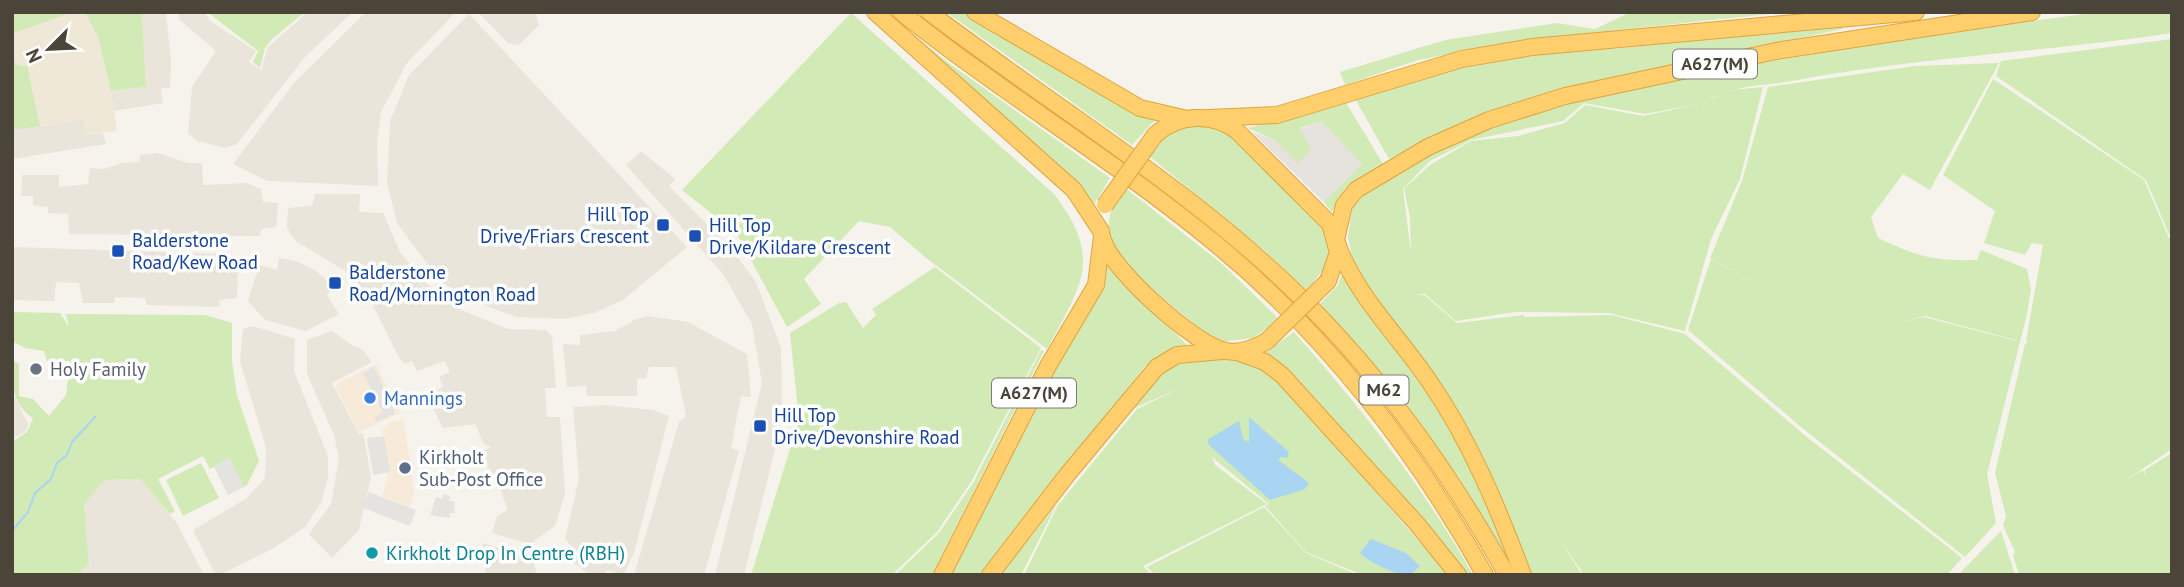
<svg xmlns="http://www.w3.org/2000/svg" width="2184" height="587" font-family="'PT Sans',sans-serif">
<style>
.residential{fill:#eae5da}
.commercial{fill:#f7ead8}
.industrial{fill:#e6e2dd}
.education{fill:#efe8d6}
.green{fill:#d2eab5;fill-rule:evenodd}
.parking{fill:#e5e3e0}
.water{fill:#a9d4f2}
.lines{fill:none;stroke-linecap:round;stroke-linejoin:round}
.stream{stroke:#a9d4f2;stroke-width:2}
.highway-casing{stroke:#e0a43c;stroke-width:18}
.highway{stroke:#ffcf6e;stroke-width:16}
.highway-bridge-casing{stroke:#e0a43c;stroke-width:18;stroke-linecap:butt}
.highway-bridge{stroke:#ffcf6e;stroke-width:16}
.transit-dot{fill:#1a4fb4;stroke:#fff;stroke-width:2.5}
.worship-dot{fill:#6b7280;stroke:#fff;stroke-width:2.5}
.shop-dot{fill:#3f7fe0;stroke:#fff;stroke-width:2.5}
.service-dot{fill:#5c6f8a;stroke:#fff;stroke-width:2.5}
.culture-dot{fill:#0f9aa8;stroke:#fff;stroke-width:2.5}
.labels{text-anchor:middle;stroke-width:7;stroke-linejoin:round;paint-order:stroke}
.shield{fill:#fff;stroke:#817c74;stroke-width:2}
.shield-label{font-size:18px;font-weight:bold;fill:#4b4439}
.transit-label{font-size:19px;fill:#164399;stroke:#fff;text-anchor:start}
.worship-label{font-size:19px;fill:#5b616d;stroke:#fff;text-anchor:start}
.shop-label{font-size:19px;fill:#366cbe;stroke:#fff;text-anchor:start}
.service-label{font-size:19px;fill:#4e5e75;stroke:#fff;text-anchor:start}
.culture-label{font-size:19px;fill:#0d838f;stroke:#fff;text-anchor:start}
</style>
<rect width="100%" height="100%" fill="#f6f3ec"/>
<g class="residential">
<path d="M142,12h24l5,50 -1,26h-9l2,15 -49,8 -3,-20 35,-4z"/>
<path d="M178,12h26l6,9 46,30 -7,11 12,8 7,-23 40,-35h45l-48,45 -68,87 -12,4 -28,-7 -9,-8 4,-46 24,-36 -36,-31z"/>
<path d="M366,12h90l-49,51 -26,49 -4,31 1,43 -111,-5 -34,-17 61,-81z"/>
<path d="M478,12h57l4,13 -20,20 -11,-2z"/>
<path d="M469,14l218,233 -64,53 -29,13 -30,6 -47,-2 -48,-17 -29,-19 -43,-58 -10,-41 3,-61 19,-46z"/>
<path d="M84,119l2,15 17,-1 3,11 -94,15v-29z"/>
<path d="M641,151l34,28 -6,7 61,61 26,35 25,66 1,73 -38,154h-29l47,-192 -10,-59 -29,-50 -97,-109z"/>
<path d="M158,153l30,10h14l1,22 44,-2 14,6 2,13 15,1 -2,24 -15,2 -1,7 -191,-2 -1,-20 -20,-1v-6l-15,-2v-9h-12l1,-21h37v12l29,-3 2,-16 14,1 18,-6 17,-1 1,-7z"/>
<path d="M315,194h45l-1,18 24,1 17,39 27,32 34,26 47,19 38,1 6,7 4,51h-11l2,29h13l5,77 -10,32 -25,18 -38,-11 5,-17 11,-6 -10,-26 -19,-31 12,-6 -7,-3 -9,-20 -32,4 -15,-30 15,-12 -4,-9 11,-5 -5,-11 -28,10 -5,-10 -7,3 -7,-8 -27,-55 -19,-26 -56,-34 -9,-13 1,-20 24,-2z"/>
<path d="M12,247l213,7 -2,10 15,-3 -1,37 -18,2 1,7 -73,-2 -2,-7 -30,-1 -1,6h-31l-4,-20 -23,-1 -2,19 -42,-1z"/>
<path d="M279,258l16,3 20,9 19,16 -7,9 12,19 -33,17 -41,-11 -17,-19 11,-36 18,5z"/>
<path d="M648,316l40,6 59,32 4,43 -10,-1 -10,52 8,3 -35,124h-70l45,-153 7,-6 -10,-49h-27l-3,11 -9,1v17h-50l-1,-10 -19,1 -4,-43 17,1v-10l35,-4 21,-12z"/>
<path d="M253,326l42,13 -1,32 34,85v21l-6,24 -17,26 -31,21 -54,27 -6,-3 -21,-42 54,-32 18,-20 1,-30 -26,-87 3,-32z"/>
<path d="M332,331l21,15 9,3 10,13 -40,21 27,51 4,-1 8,44 -12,53 -27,28 -23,-24 22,-30 8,-46 -5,-23 -27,-61v-34z"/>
<path d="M12,392l16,32 -2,7 -14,8z"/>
<path d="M606,405l47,5 16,6 -35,137 -11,22 -16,-5 -4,5h-13l-19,-14 5,-10 -11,-12 14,-60 -6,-72z"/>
<path d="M140,479l36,43 28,53h-128l13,-12 -5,-59 21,-24z"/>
<path d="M483,543l49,15 5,17h-53l3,-10 -7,-2z"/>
</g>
<g class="commercial">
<path d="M376,364l24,49 -41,19 -24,-47z"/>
<path d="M404,419l10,74 -4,14 -28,-11 6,-17 -6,-48 8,-9z"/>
</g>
<path class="industrial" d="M1321,120l41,44 -38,38 -72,-70 23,8z"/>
<path class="education" d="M73,12h12l13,25 13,54 6,40 -31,3 -2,-15 -72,11v-96z"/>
<g class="green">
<path d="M12,12h61l-61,22z"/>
<path d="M85,12h57l4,75 -35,4 -13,-54z"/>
<path d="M207,12h98l-34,28 -6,8 -5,20 -7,-6 5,-11z"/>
<path d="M946,12h18l74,44 119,62 -25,27z"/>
<path d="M1631,12h158l-259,27 -112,21 -73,25 -5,-13 105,-32 112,-17 38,6z"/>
<path d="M2099,12h73v21c-125,19 -251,24 -375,47 -36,7 -59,3 -92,22l26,-12 32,-3 -23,92 -29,60 -26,92 -77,-18 -93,-1 -59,9 -31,-27h-10l9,1 33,28 67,-8v2l88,-2 73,19 123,104 154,120 -15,17h-363l-24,-36 22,36h-50l-57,-132 -21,-39 -100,-139 -6,-28 5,-33c110,-86 250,-113 385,-137 120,-21 240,-39 361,-55zM1584,103l61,11 59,-11 -61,13 -58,-11 -20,18 -47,13 -47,5 -41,24 -26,24 6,28 1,37 -8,-65 27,-28 41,-21 92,-19z"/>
<path d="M851,13l203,181c50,65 27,91 -7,155l-122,-92 -35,-30 -31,-6 -55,58 17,25 -34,23 -50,-93 -55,-44z"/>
<path d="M894,19l56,45 160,114 -18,30z"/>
<path d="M1842,25v4l-266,58 -117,38 -70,34 -35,-62 81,-26 79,-16 96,-11 3,5z"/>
<path d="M2172,39v193l-3,2 -23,-54 -150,-104 5,-15z"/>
<path d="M12,60l7,6h8l13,60 -28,4z"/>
<path d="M1999,63l-69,127 -27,-16 -32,43 7,21c41,19 55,23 99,22l4,-10 46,19 4,20 -4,25 -40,160 9,49 -31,34 -164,-130 -113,-97 23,-71 58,31 -59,-32 32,-77 26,-94 147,-21zM1925,316l91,24 1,1 -93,-24 -32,7z"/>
<path d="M1993,79l151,101 25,58 3,-1v212l-52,35 23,-14 2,5v-5l27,-17v122h-153l-6,-20 2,-3 -12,-27 3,-9 -11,-43 30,-129 3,-3h-2l17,-96 -11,-2 -7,12 -41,-12 11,-32 -52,-36z"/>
<path d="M1345,101l38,63 -38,24 -13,24 -8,-10 38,-38 -41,-43 -21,7 11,22 -13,13 -23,-23 -27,-12z"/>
<path d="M1189,125h22l17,7 89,87 12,17 1,24 -23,31 -42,-40 -116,-95 20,-23z"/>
<path d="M1124,187l97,76 59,57 -27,18 -35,4c-20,-15 -99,-76 -105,-95 -9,-22 -3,-42 11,-60z"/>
<path d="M1106,263l82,83 -17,3 -26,17 -161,209h-35z"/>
<path d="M935,267l106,81 -70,134 -34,50 -45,43h-141l48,-155 -9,-87 49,-30 7,-1 17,26 13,-13 -4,-6z"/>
<path d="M1343,271c26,35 55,70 79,107 40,62 68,128 94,197l-54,-93 -59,-84 -83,-94 18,-19z"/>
<path d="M12,312l48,1 9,14 -3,-13 139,1 27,8v38l5,34 22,66 -12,24 -3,2 -15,-29 -19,11 -7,-13 -45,23 17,32 -5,3 -30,-35 -35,1 -21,24 5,59 -13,12h-64v-133l15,-10 6,-14c-22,-15 -21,-35 -21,-58l7,4v32l14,3 16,17 17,-21 4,-34h-23l-3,-10 -19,-3 -12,-6z"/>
<path d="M1294,332c67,76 129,154 179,243h-7l-180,-209 -23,-12z"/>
<path d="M1041,350l3,1 -112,224h-37l44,-42 34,-50z"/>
<path d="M1210,358l39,5 20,6 179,206h-86l-56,-23 -41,-46 4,-2 -57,-47 3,8 52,39 -124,62 9,9h-128l34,-70 79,-96 49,-24 -51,23c16,-35 39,-47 75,-50z"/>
<path d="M201,463l18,35 -36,18 -17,-36z"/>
<path d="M1057,504l-36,71h-20l6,-8z"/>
<path d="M1264,507l42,46 52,22h-203l-8,-8z"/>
<path d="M2001,531l14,44h-57z"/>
</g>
<g class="parking">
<path d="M374,367l20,43v4l-17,8 -3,-5 9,-4 -20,-40z"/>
<path d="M384,436l6,36 -17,3 -6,-37z"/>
<path d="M229,458l15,29 -16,8 -14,-28z"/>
<path d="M369,492l47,18 -6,16 -47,-18z"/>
<path d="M443,494l7,2 -1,5h5l1,12h-5v5l-20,-3 6,-18 6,2z"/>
</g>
<g class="water">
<path d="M1249,417l40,35 -2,6 -6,-1 -3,3 31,23 -4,6 -35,11 -61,-55 -2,-5 32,-19 4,18 6,3z"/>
<path d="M1371,539l35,14 14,13c0,0 -8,7 -8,8 -10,5 -45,-13 -52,-21z"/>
</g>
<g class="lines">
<path class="stream" d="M12,531l16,-19 7,-19 16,-14 6,-16 10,-8 5,-13 24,-26"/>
<defs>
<g id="highway">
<path d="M875,12l199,178 27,41"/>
<path d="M901,12c102,82 215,149 315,232 110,91 200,207 269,331"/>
<path d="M929,12c131,100 278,186 392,306 74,77 134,164 186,257"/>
<path d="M975,12l165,96 43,10"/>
<path d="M1208,118l69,-3 185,-56 70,-12 384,-35"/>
<path d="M1155,135c23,-21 57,-23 82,-4l93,93 8,28 -10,29"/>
<path d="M1336,240l8,-35 12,-15 72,-43 61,-27 76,-24 211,-45 256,-39"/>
<path d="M1104,242c9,29 92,104 122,109 14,3 29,-3 41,-10"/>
<path d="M1337,243c19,53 61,92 92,138 41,59 69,127 94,194"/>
<path d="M1237,352l28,10 17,13 135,149 41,51"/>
<path d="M942,575l106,-209 48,-81 6,-49"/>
<path d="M990,575l77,-100 90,-108 20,-12 45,-4"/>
</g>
</defs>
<use href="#highway" class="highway-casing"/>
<use href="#highway" class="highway"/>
<defs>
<g id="highway-bridge">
<path d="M1105,205l50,-70"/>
<path d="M1267,341l61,-60"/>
</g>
</defs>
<use href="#highway-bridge" class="highway-bridge-casing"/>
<use href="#highway-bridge" class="highway-bridge"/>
</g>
<g class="transit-dot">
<rect x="656" y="218" width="14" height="14" rx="3.5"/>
<rect x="688" y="229" width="14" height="14" rx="3.5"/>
<rect x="111" y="244" width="14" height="14" rx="3.5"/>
<rect x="328" y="276" width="14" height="14" rx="3.5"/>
<rect x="753" y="419" width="14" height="14" rx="3.5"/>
</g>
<circle class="worship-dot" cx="36" cy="369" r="7"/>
<circle class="shop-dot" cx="370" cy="398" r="7"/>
<circle class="service-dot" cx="405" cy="468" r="7"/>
<circle class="culture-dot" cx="372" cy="553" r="7"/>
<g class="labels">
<g class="shield">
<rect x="1673" y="49.5" width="84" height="29" rx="5"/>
<rect x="1359.5" y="375.5" width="49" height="29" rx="5"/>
<rect x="992" y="378.5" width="84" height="29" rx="5"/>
</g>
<g class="shield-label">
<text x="1715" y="70">A627(M)</text>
<text x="1384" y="396">M62</text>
<text x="1034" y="399">A627(M)</text>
</g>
<g class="transit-label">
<text x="649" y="221" text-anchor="end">Hill Top<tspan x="649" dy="22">Drive/Friars Crescent</tspan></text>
<text x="709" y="232">Hill Top<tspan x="709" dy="22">Drive/Kildare Crescent</tspan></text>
<text x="132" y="247">Balderstone<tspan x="132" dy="22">Road/Kew Road</tspan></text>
<text x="349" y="279">Balderstone<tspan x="349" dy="22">Road/Mornington Road</tspan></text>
<text x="774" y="422">Hill Top<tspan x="774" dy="22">Drive/Devonshire Road</tspan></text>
</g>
<g class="worship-label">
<text x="50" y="376">Holy Family</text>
</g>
<g class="shop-label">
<text x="384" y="405">Mannings</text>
</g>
<g class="service-label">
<text x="419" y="464">Kirkholt<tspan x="419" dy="22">Sub-Post Office</tspan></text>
</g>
<g class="culture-label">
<text x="386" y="560">Kirkholt Drop In Centre (RBH)</text>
</g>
</g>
<rect width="2184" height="587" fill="none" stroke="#4b4439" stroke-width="28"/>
<g transform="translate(49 49) rotate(246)" stroke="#ffffff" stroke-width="5" paint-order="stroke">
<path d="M0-5L12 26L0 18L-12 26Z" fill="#4b4439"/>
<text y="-10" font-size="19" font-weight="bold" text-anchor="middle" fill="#4b4439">N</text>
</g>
</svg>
